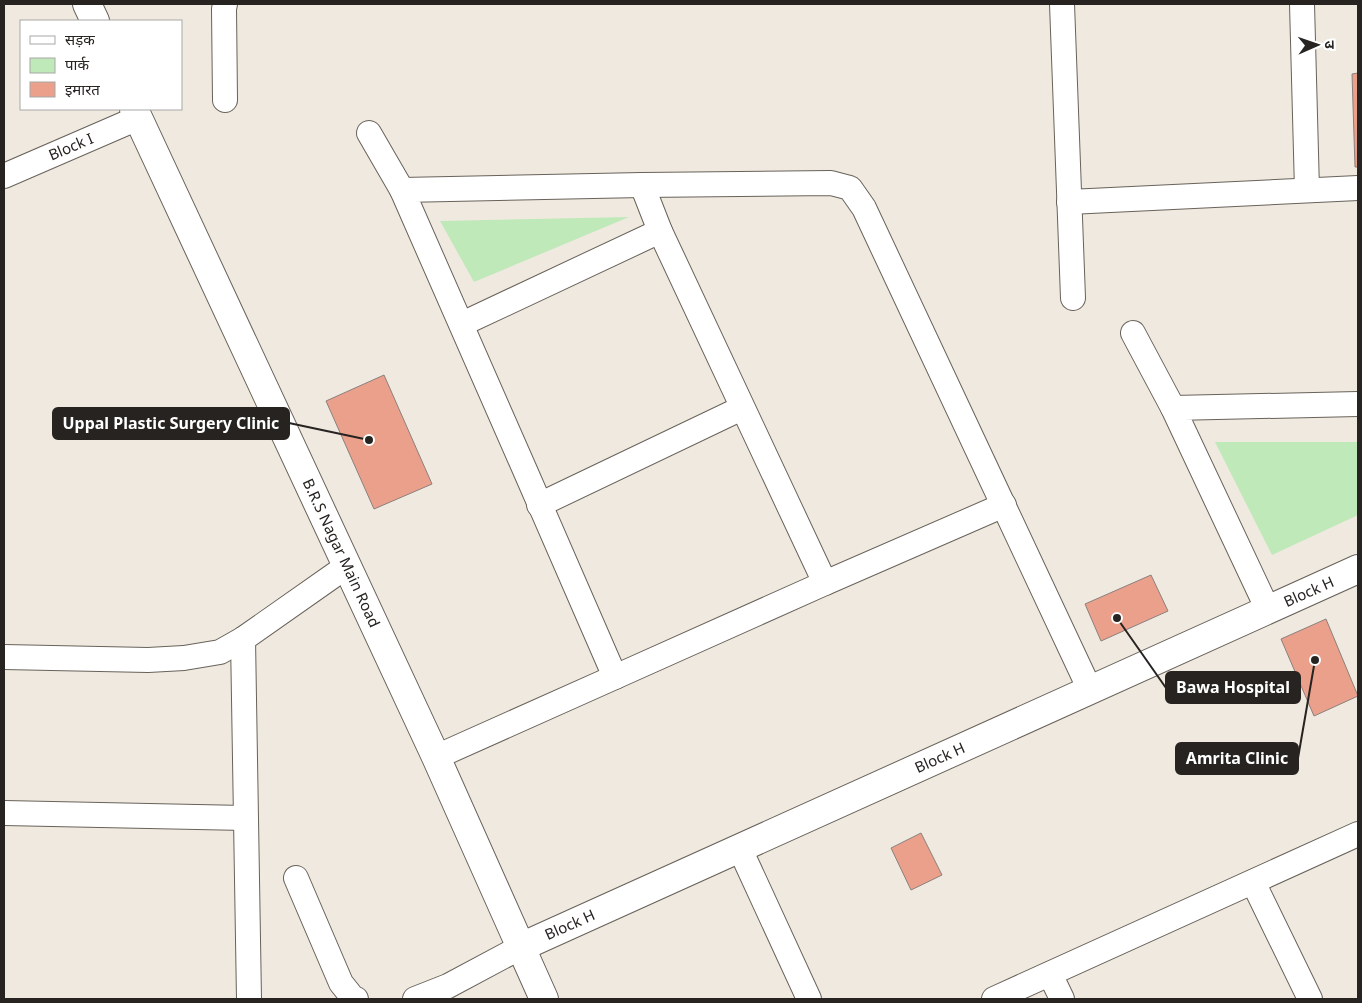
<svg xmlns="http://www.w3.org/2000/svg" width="1362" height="1003" font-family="Georgia,'Noto Sans Devanagari',serif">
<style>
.green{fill:#bfe9b9}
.building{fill:#eaa08a;stroke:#8b807d}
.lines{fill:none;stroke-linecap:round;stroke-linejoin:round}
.street-casing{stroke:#68625a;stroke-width:26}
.secondary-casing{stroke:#68625a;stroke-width:30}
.street{stroke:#fff;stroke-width:24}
.secondary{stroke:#fff;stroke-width:28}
.labels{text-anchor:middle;stroke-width:5;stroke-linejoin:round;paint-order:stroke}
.street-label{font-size:15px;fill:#262320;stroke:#fff}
.leader{fill:none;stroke:#262320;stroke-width:2}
.callout-dot{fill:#262320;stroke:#fff;stroke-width:2}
.callout{fill:#262320;stroke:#262320;stroke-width:2}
.callout-label{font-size:16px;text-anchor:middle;font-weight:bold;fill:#fff}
</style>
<rect width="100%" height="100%" fill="#f0e9e0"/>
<g class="green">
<path d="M629,217l-155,65 -34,-61z"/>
<path d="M1215,442h143v73l-86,40z"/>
</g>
<g class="building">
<path d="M1358,73v94h-3l-3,-93z"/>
<path d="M384,375l48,109 -58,25 -48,-108z"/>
<path d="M1151,575l17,36 -67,30 -16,-37z"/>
<path d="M1326,619l32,77 -44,20 -33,-77z"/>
<path d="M921,833l21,42 -31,15 -20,-42z"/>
</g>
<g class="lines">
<defs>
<g id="street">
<path d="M225,4l-1,5 1,91"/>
<path d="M1062,4l11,294"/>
<path d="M1302,4l5,186"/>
<path d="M369,133l33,57"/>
<path d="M4,176l134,-58"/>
<path d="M1069,202l289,-14"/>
<path d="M462,324l198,-93"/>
<path d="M1133,333l40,75"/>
<path d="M539,505l203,-97"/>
<path d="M825,583l179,-78"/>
<path d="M1268,610l-95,-202 185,-4"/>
<path d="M243,639l6,360"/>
<path d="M4,657l144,3 36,-2 36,-6 23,-13 104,-73"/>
<path d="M615,677l210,-94 -165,-352 -18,-46"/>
<path d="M436,757l179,-80c-71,-162 -141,-326 -213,-487l240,-5 189,-2 19,5 14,20 226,482"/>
<path d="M4,813l241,5"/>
<path d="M740,849l69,150"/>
<path d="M296,878l45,105 12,15 3,1"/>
<path d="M1253,882l57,117"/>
<path d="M1050,974l12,25"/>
<path d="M415,999l33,-13 73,-39"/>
<path d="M994,999l364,-165"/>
</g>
<g id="secondary">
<path d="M87,4l8,17"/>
<path d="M134,109l302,648 108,242"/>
<path d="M521,947l837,-378"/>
</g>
</defs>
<use href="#street" class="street-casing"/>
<use href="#secondary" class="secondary-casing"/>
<use href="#street" class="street"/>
<use href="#secondary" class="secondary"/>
</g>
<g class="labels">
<g class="street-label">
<text transform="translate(71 147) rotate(-23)" y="5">Block I</text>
<text transform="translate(341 553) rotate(65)" y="5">B.R.S Nagar Main Road</text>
<text transform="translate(1309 592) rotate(-24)" y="5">Block H</text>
<text transform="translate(940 758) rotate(-24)" y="5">Block H</text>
<text transform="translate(570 925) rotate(-24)" y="5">Block H</text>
</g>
</g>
<path class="leader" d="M369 440L289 423M1117 618L1166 688M1315 660L1298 758"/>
<g class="callout-dot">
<circle cx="369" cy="440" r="5"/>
<circle cx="1117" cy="618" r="5"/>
<circle cx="1315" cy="660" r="5"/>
</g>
<g class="callout">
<rect x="53" y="408" width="236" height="31" rx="5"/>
<rect x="1166" y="672" width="134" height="31" rx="5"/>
<rect x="1176" y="743" width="122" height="31" rx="5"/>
</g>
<g class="callout-label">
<text x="171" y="429">Uppal Plastic Surgery Clinic</text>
<text x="1233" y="693">Bawa Hospital</text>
<text x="1237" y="764">Amrita Clinic</text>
</g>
<rect width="1362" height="1003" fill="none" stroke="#262320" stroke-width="10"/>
<rect x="20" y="20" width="162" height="90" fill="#ffffff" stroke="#a8a7a6"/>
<rect x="30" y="36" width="25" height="8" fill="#ffffff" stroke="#a8a7a6"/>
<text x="65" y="45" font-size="15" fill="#262320">सड़क</text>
<rect x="30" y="58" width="25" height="15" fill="#bfe9b9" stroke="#a8a7a6"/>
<text x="65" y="70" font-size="15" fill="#262320">पार्क</text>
<rect x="30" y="82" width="25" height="15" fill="#eaa08a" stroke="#a8a7a6"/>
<text x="65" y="95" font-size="15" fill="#262320">इमारत</text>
<g transform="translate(1317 45) rotate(88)" stroke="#ffffff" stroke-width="4" paint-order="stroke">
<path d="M0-4L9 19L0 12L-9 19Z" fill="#262320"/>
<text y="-8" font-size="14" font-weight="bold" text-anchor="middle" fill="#262320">उ</text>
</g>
</svg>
